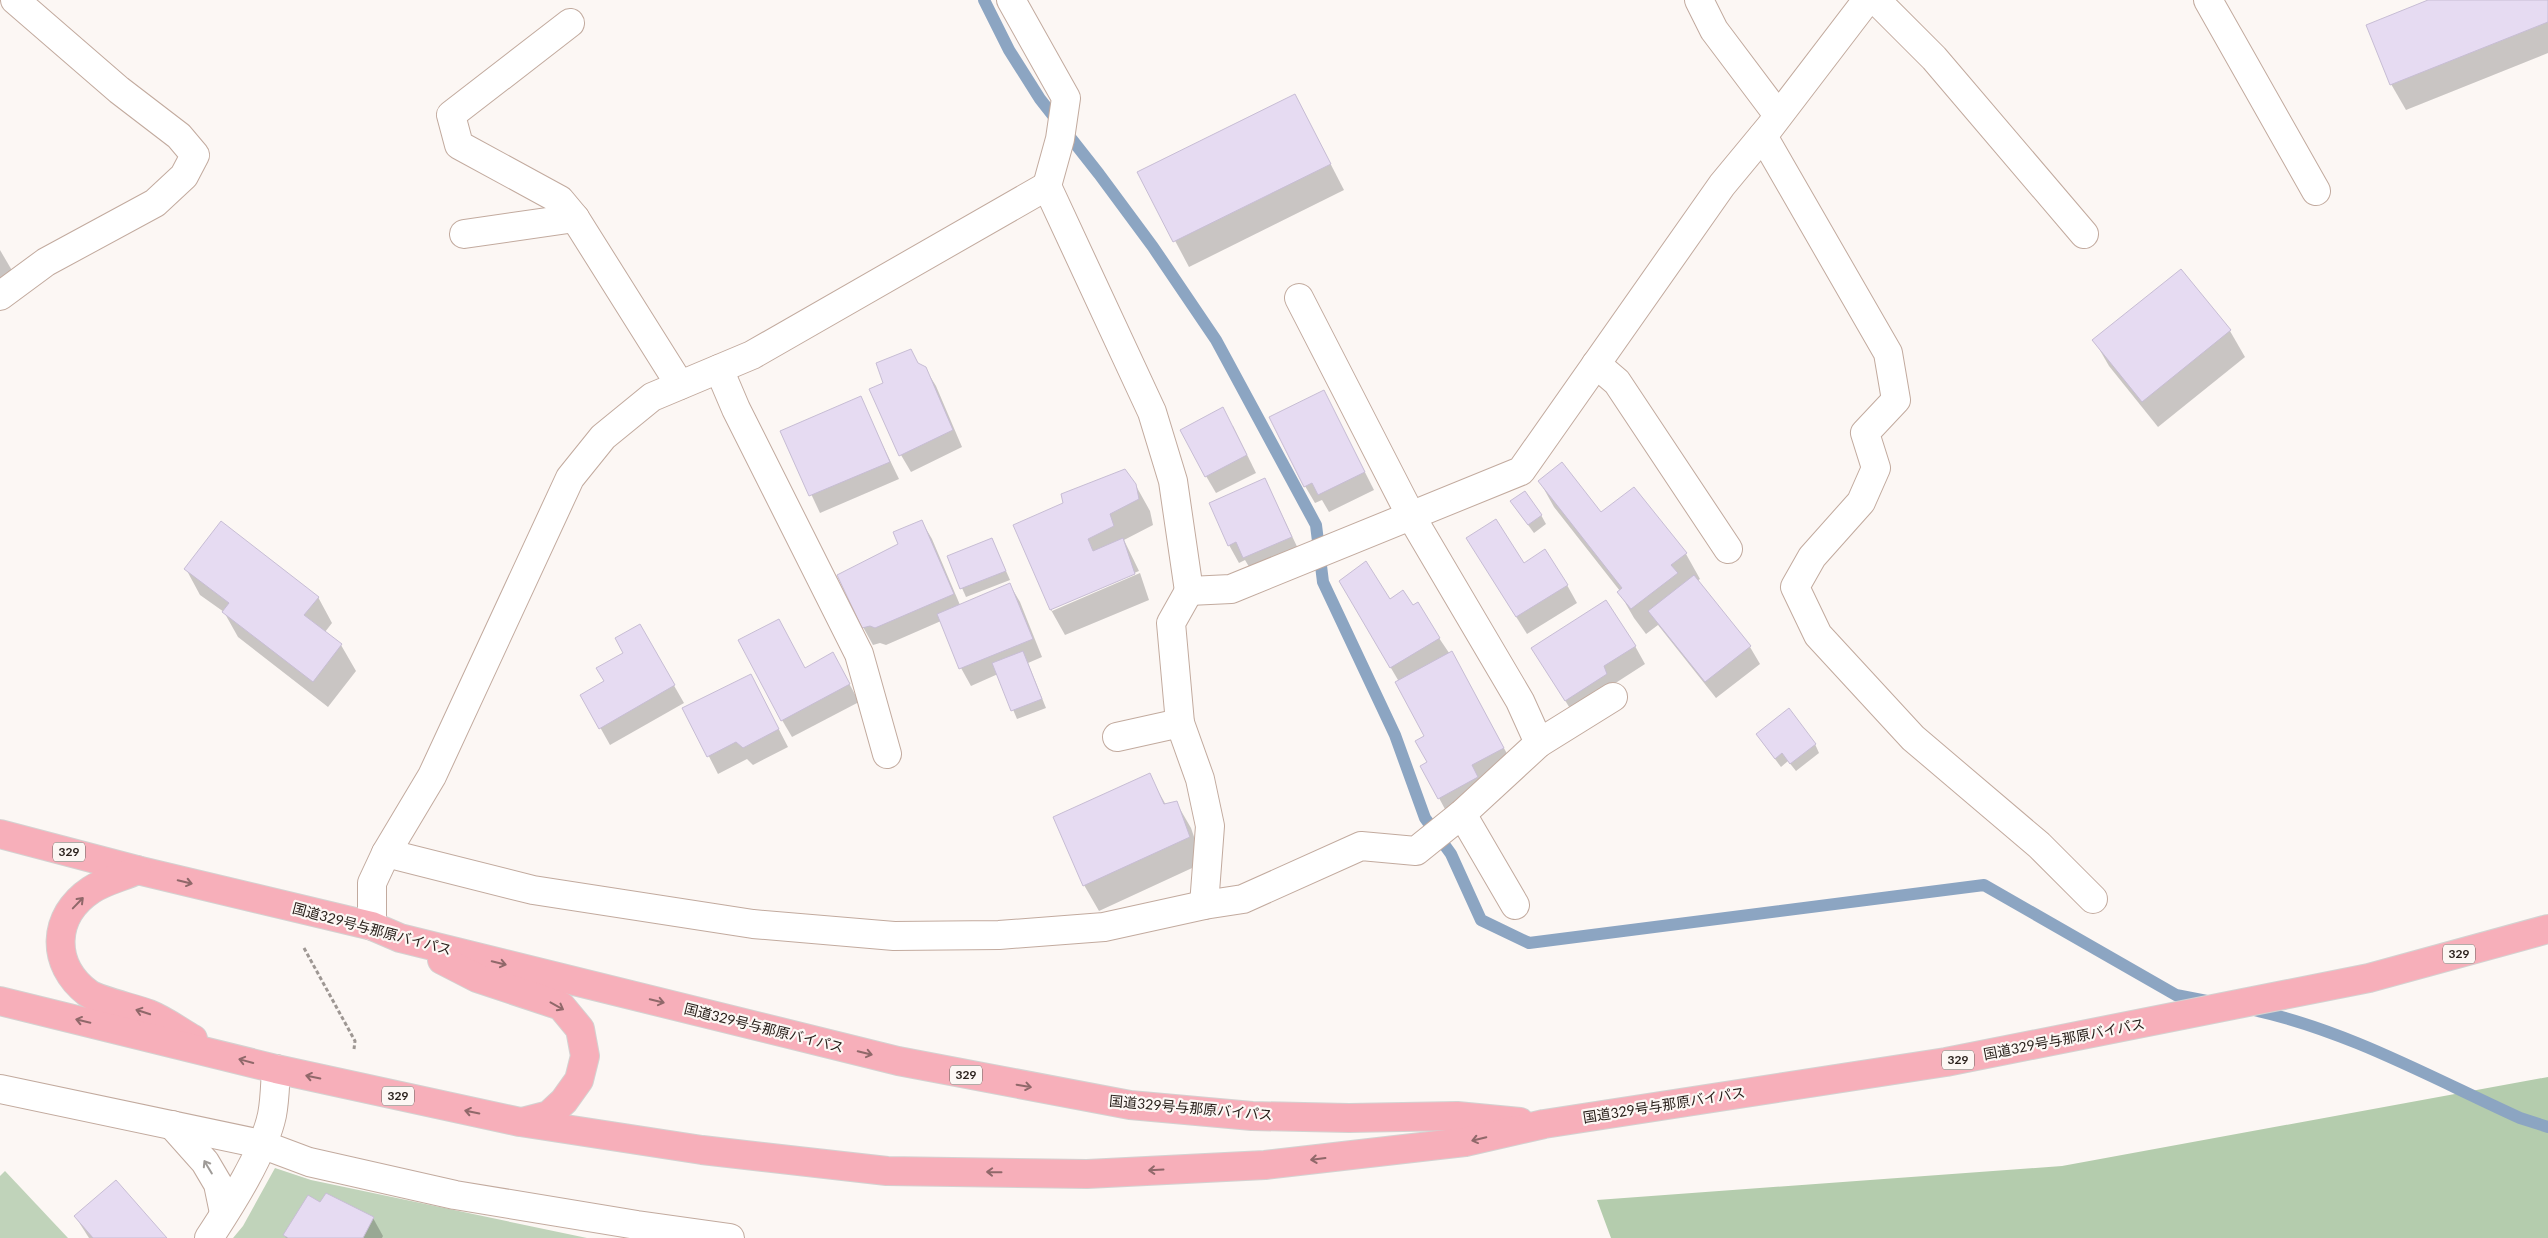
<svg xmlns="http://www.w3.org/2000/svg" width="2548" height="1238" font-family="Lato,'Noto Sans JP',sans-serif">
<style>
.green{fill:#c0d3ba}
.forest{fill:#b4ccad}
.shadow{fill:#0003}
.lines{fill:none;stroke-linecap:round;stroke-linejoin:round}
.stream{stroke:#8ca5c2;stroke-width:12}
.building{fill:#e6dbf2;stroke:#c7bdd4}
.minor-casing{stroke:#c2aa9e;stroke-width:30}
.trunk-casing{stroke:#d4d2d1;stroke-width:30}
.path{stroke:#9e9793;stroke-width:3;stroke-dasharray:4 2.5;stroke-linecap:butt}
.minor{stroke:#fff;stroke-width:28}
.trunk{stroke:#f7afba;stroke-width:28}
.oneway{stroke:#90686a}
.oneway2{stroke:#9f9b98}
.labels{text-anchor:middle;stroke-width:4.5;stroke-linejoin:round;paint-order:stroke}
.shield{fill:#fcf7f4;stroke:#68605c;stroke-width:1}
.shield-label{font-size:12px;font-weight:bold;fill:#29201b}
.street-label{font-size:14px;fill:#29201b;stroke:#fcf7f4}
</style>
<rect width="100%" height="100%" fill="#fcf7f4"/>
<g class="green">
<path d="M275,1168l36,12 276,58h-354l10,-12z"/>
<path d="M5,1171l63,67h-68v-62z"/>
</g>
<path class="forest" d="M2548,1077v161h-937l-14,-38 465,-34z"/>
<g class="shadow">
<path d="M2432,0h116v53l-142,57 -15,-26z"/>
<path d="M1295,95l49,95 -155,77 -50,-94z"/>
<path d="M0,250l17,29 -17,18z"/>
<path d="M2181,271l49,60 15,26 -87,70 -49,-61 -15,-26z"/>
<path d="M911,350l8,15 6,3 11,18 26,61 -51,25 -10,-17z"/>
<path d="M860,398l39,81 -79,34 -38,-81z"/>
<path d="M1333,409l41,81 -45,22 -7,-12 -7,3 -10,-17z"/>
<path d="M1233,426l23,47 -40,20 -10,-17z"/>
<path d="M1265,479l36,76 -47,20 -9,-15 -6,3 -10,-18z"/>
<path d="M1540,482l146,72 14,25 -3,2 53,66 10,17 -44,34 -58,-73 -12,9 -12,-16 -15,-26 1,-1 -66,-84z"/>
<path d="M1135,484l15,27 3,14 -29,15 15,31 -87,37v3l88,-38 9,27 -84,35 -14,-25 -37,-85z"/>
<path d="M1517,510l24,5 5,9 -12,9z"/>
<path d="M922,522l10,17 28,66 50,-20 10,17 22,55 -14,6 18,45 -29,11 -19,-45 -27,12 -10,-18 -20,-47 -55,24 -6,-2 -7,2 -10,-18 36,-83z"/>
<path d="M992,539l18,41 -44,17 -4,-9z"/>
<path d="M1478,556l45,8 44,21 10,18 -50,31z"/>
<path d="M186,569l132,28 14,26 -7,9 16,13 15,26 -28,36 -90,-70 -14,-25 -24,-17z"/>
<path d="M1340,581l49,20 24,6 26,31 27,40 52,96 -65,50 -14,-26 -11,-35 -3,-26 -27,-57z"/>
<path d="M640,626l44,77 -74,42 -28,-50 23,-13 20,-28z"/>
<path d="M1635,646l10,18 -31,20 -38,34 -43,-69z"/>
<path d="M805,669l38,3 16,30 -67,35 -10,-17z"/>
<path d="M751,675l37,72 -35,18 -6,-6 -29,15 -34,-66z"/>
<path d="M1757,735l58,9 4,9 -23,18 -8,-10 -7,6z"/>
<path d="M1149,775l17,30 10,-3 15,26 12,35 -104,48 -15,-26z"/>
<path d="M321,1204l52,14 10,18 -1,2h-96l-1,-3z"/>
<path d="M75,1216l90,22h-76z"/>
</g>
<g class="lines">
<g class="stream">
<path d="M984,0l25,50 31,49 59,75 54,73 63,93 100,185 7,57 72,153 30,83 26,36 30,66 48,23 455,-58 192,110 36,7"/>
<path d="M2249,1009c96,20 183,69 271,109l28,9"/>
</g>
</g>
<g class="building">
<path d="M2428,0h120v22l-158,63 -24,-60z"/>
<path d="M1295,94l36,70 -158,78 -36,-70z"/>
<path d="M2181,269l50,61 -89,72 -50,-62z"/>
<path d="M911,349l7,14 8,4 27,63 -54,26 -30,-67 14,-6 -7,-20z"/>
<path d="M1324,390l41,82 -47,23 -6,-12 -8,4 -35,-70z"/>
<path d="M861,396l29,66 -81,34 -29,-65z"/>
<path d="M1223,407l24,48 -42,22 -25,-47z"/>
<path d="M1562,462l39,50 33,-25 53,66 -16,12 7,8 -47,36 -14,-17 5,-4 -84,-107z"/>
<path d="M1125,469l11,15 3,15 -29,15 4,12 -26,13 5,12 30,-13 12,36 -85,36 -37,-85 50,-22 -2,-9z"/>
<path d="M1265,478l27,59 -49,21 -7,-16 -8,4 -19,-43z"/>
<path d="M1525,491l17,24 -14,10 -18,-24z"/>
<path d="M1496,519l28,44 21,-14 23,36 -52,32 -50,-79z"/>
<path d="M922,520l32,74 -79,34 -5,-2 -8,2 -25,-53 61,-31 -5,-12z"/>
<path d="M221,521l98,76 -15,18 38,29 -29,38 -91,-70 7,-9 -45,-34z"/>
<path d="M992,538l14,33 -46,18 -13,-33z"/>
<path d="M1366,561l24,38 13,-9 10,15 5,-3 22,36 -50,30 -51,-87z"/>
<path d="M1694,575l57,71 -46,36 -57,-71z"/>
<path d="M1010,583l23,56 -74,30 -22,-55z"/>
<path d="M1606,600l30,46 -32,20 3,8 -42,27 -34,-53z"/>
<path d="M779,619l26,49 28,-16 17,32 -69,37 -43,-81z"/>
<path d="M640,624l35,61 -76,44 -19,-34 24,-14 -8,-13 27,-15 -8,-15z"/>
<path d="M1023,651l19,48 -31,12 -19,-48z"/>
<path d="M1452,651l52,97 -32,17 6,12 -40,22 -18,-33 7,-4 -12,-21 9,-5 -29,-54z"/>
<path d="M751,674l28,55 -36,19 -7,-6 -29,15 -25,-49z"/>
<path d="M1789,708l27,36 -26,20 -8,-11 -7,6 -19,-25z"/>
<path d="M1150,773l14,31 13,-3 13,36 -107,49 -30,-69z"/>
<path d="M116,1180l51,58h-74l-19,-22z"/>
<path d="M326,1193l48,24 -11,21h-75l-5,-3 25,-40 12,7z"/>
</g>
<g class="lines">
<defs>
<g id="minor">
<path d="M1011,0l55,98 -6,41 -13,47 105,226 21,69 16,110 42,-2 290,-118 201,-286 48,-58 97,-127"/>
<path d="M1699,0l15,30 64,85"/>
<path d="M1876,0l58,58 150,176"/>
<path d="M2208,0l108,191"/>
<path d="M570,23l-119,92 8,30 101,55 15,18 105,167"/>
<path d="M1763,136l125,217 8,47 -31,33 11,35 -15,34 -49,55 -17,30 23,48 95,103 126,107 54,54"/>
<path d="M464,234l111,-16"/>
<path d="M0,296l46,-34 109,-59 29,-27 11,-21 -16,-19 -60,-46 -104,-90"/>
<path d="M1299,298l112,218 109,185 19,42"/>
<path d="M1596,364l21,18 111,167"/>
<path d="M719,369l17,40 123,245 28,100"/>
<path d="M1189,591l-18,32 9,100 20,56 10,47 -6,79"/>
<path d="M1117,737l63,-14"/>
<path d="M1462,814l53,91"/>
<path d="M386,853l147,37 220,34 141,12 105,-1 105,-8 100,-22 39,-6 118,-53 55,5 46,-37 77,-71 74,-46"/>
<path d="M372,926v-43l14,-30 46,-77 138,-298 33,-41 49,-40 100,-42 295,-169"/>
<path d="M0,1089l261,55 48,18 146,33 182,30 93,13"/>
<path d="M172,1125l33,37 13,22 6,29"/>
<path d="M209,1238c21,-32 55,-85 63,-123 3,-15 3,-31 4,-46"/>
</g>
<g id="trunk">
<path d="M0,834l137,36 235,56 28,12 498,123 232,44 122,11 97,2 108,-2 63,6"/>
<path d="M137,870c-14,7 -33,11 -46,20 -39,26 -41,74 -3,103 11,8 46,15 61,21 15,6 30,17 44,25"/>
<path d="M442,960l35,18 84,28 19,23 5,27 -6,24 -15,21 -15,14 -27,7"/>
<path d="M0,1001l276,68 244,53 182,28 185,21 200,3 178,-9 200,-23 79,-18 402,-62 423,-84 179,-49"/>
</g>
</defs>
<use href="#minor" class="minor-casing"/>
<use href="#trunk" class="trunk-casing"/>
<path class="path" d="M304,948l51,93 -1,8"/>
<use href="#minor" class="minor"/>
<use href="#trunk" class="trunk"/>
</g>
<defs><path id="oneway-shaft" d="M-6 0H5M1.5-3L5.5 0L1.5 3" fill="none" stroke-width="1.6" stroke-linecap="round" stroke-linejoin="round" transform="scale(1.25)"/></defs>
<g class="oneway">
<use href="#oneway-shaft" transform="translate(185 882) rotate(13)"/>
<use href="#oneway-shaft" transform="translate(78 903) rotate(-46)"/>
<use href="#oneway-shaft" transform="translate(499 963) rotate(14)"/>
<use href="#oneway-shaft" transform="translate(657 1001) rotate(14)"/>
<use href="#oneway-shaft" transform="translate(557 1006) rotate(29)"/>
<use href="#oneway-shaft" transform="translate(143 1012) rotate(-162)"/>
<use href="#oneway-shaft" transform="translate(83 1021) rotate(-167)"/>
<use href="#oneway-shaft" transform="translate(865 1053) rotate(14)"/>
<use href="#oneway-shaft" transform="translate(246 1061) rotate(-165)"/>
<use href="#oneway-shaft" transform="translate(313 1077) rotate(-168)"/>
<use href="#oneway-shaft" transform="translate(1024 1086) rotate(10)"/>
<use href="#oneway-shaft" transform="translate(472 1112) rotate(-168)"/>
<use href="#oneway-shaft" transform="translate(1479 1139) rotate(167)"/>
<use href="#oneway-shaft" transform="translate(1318 1159) rotate(173)"/>
<use href="#oneway-shaft" transform="translate(1156 1170) rotate(177)"/>
<use href="#oneway-shaft" transform="translate(994 1172) rotate(-179)"/>
</g>
<use class="oneway2" href="#oneway-shaft" transform="translate(208 1167) rotate(-121)"/>
<g class="labels">
<g class="shield">
<rect x="53" y="842.5" width="32" height="19" rx="4"/>
<rect x="2443" y="944.5" width="32" height="19" rx="4"/>
<rect x="1942" y="1050.5" width="32" height="19" rx="4"/>
<rect x="950" y="1065.5" width="32" height="19" rx="4"/>
<rect x="382" y="1086.5" width="32" height="19" rx="4"/>
</g>
<g class="shield-label">
<text x="69" y="856">329</text>
<text x="2459" y="958">329</text>
<text x="1958" y="1064">329</text>
<text x="966" y="1079">329</text>
<text x="398" y="1100">329</text>
</g>
<g class="street-label">
<text transform="translate(372 929) rotate(15)" y="5">国道329号与那原バイパス</text>
<text transform="translate(764 1028) rotate(14)" y="5">国道329号与那原バイパス</text>
<text transform="translate(2064 1039) rotate(-11)" y="5">国道329号与那原バイパス</text>
<text transform="translate(1664 1105) rotate(-9)" y="5">国道329号与那原バイパス</text>
<text transform="translate(1191 1108) rotate(5)" y="5">国道329号与那原バイパス</text>
</g>
</g>
</svg>
